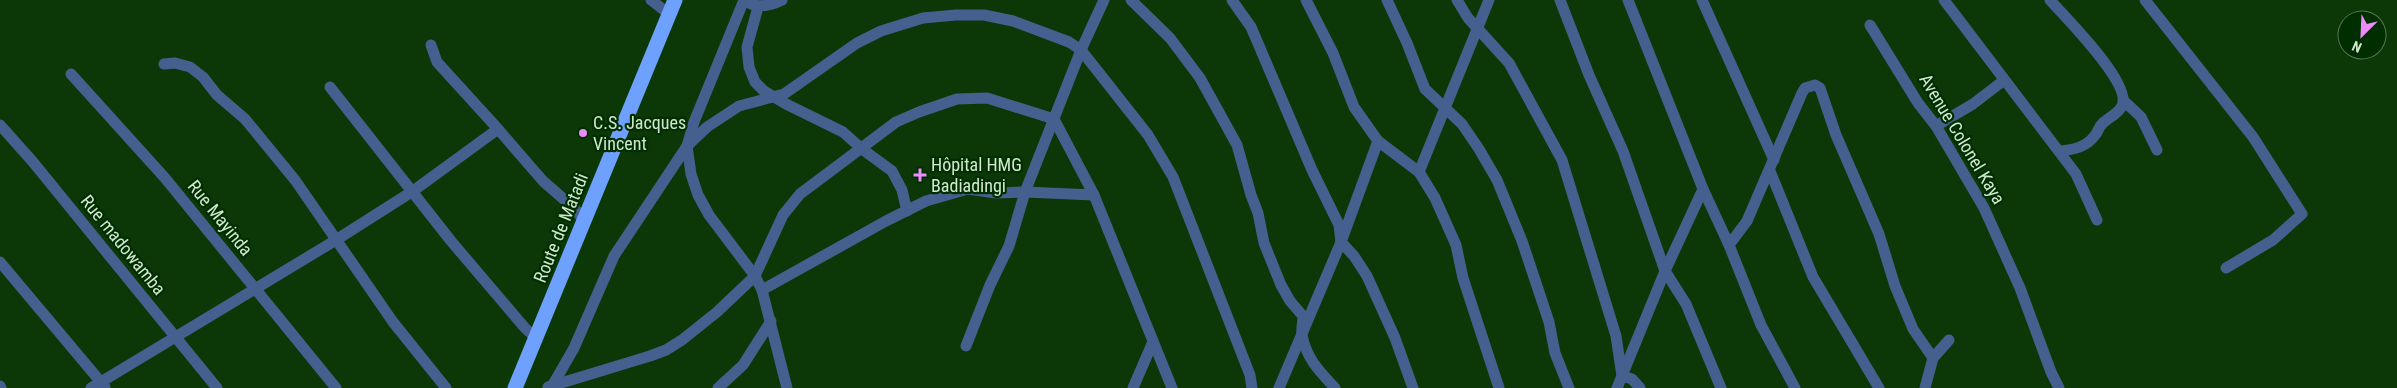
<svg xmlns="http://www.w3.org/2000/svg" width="2397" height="388" font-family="'Roboto Condensed',sans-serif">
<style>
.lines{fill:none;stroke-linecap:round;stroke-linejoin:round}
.minor{stroke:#455f8e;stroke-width:11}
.highway{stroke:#6ea0fe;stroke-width:15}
.poi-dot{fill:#ec8cfb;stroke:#002e00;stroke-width:2}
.labels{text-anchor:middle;stroke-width:4.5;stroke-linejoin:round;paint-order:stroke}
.poi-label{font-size:18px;fill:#d0e8cd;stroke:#002e00;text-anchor:start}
.street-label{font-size:18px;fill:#d0e8cd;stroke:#002e00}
</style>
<rect width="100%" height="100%" fill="#0c3808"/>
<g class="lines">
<g class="minor">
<path d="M651,0l18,14"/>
<path d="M744,0l-50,122 -7,24 4,28 7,21 11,20 46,61 7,14 25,98"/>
<path d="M1131,0l39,38 30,40 37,67 14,50 7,18 6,30 17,42 9,16 13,15c0,7 -2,13 -1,19 4,23 18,37 33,53"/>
<path d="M1232,0l19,27 61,143 27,55 2,17 13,14 13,20 28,62 18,50"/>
<path d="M1306,0l27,53 21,54 24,34 41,31 16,26 21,47 7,33 36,110"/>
<path d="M1387,0l20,43 18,46 37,35 17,25 18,31 25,61 27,81 6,31 14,35"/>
<path d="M1457,0l11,18 41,45 53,97 54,176 6,40 10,3 8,9"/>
<path d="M1560,0l29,75 34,76 42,120 21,33 35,84"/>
<path d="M1628,0l75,189 26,56 32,80 34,63"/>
<path d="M1702,0l72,160"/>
<path d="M1944,0l132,174 21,46"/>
<path d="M2050,0c15,17 83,84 72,106 -4,8 -14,12 -20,18 -3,3 -4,7 -6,10 -9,13 -22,16 -37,17"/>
<path d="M2145,0l108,137 49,77 -29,26 -47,28"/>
<path d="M751,4c11,4 21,1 31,-4"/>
<path d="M758,7l-11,40 2,20 6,15 9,9 22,13 57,28 19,17 30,22 10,19 5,21"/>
<path d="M1870,25l48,78 18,23 48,82 36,80 31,84 8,16"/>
<path d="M431,45l6,17 61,67"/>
<path d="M164,64l11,-1 15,4 13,10 14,18 28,24 50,61 98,142 53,66"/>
<path d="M71,74l94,104 171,210"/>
<path d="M330,87l121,154 74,87 11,10"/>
<path d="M2123,100l18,17 16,33"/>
<path d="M0,125l33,37 184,226"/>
<path d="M1936,126l37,-22 30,-23"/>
<path d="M1770,171l43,106 66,111"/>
<path d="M1419,172l70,-172"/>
<path d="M1729,245l18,-24 55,-128 3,-5 10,-3 5,3 16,47 43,99 16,52 18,43 20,29"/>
<path d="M0,262l105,125"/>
<path d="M762,290l124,-69 40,-20 42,-12 28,4 29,-1 69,3"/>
<path d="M966,346l24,-61 19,-39 16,-54 56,-142 23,-50"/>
<path d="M0,386l1,2"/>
<path d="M548,387l102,-31 16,-6 16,-10 35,-28 38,-36 28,-61 17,-21 96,-72 23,-10 38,-13 30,-1 67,21 40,76 78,193"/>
<path d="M91,388l245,-148 77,-49 85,-62 45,52 32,28 9,12"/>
<path d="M551,388l23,-40 40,-92 73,-110 20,-19 32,-21 45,-12 73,-51 24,-12 42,-13 33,-3h28l29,6 56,21 12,8 67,85 25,42 77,198 2,13"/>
<path d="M718,388l25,-23 28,-44"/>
<path d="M1133,388l19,-44"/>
<path d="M1279,388l62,-146 37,-101"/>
<path d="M1617,388l48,-117 38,-82"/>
<path d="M1925,388l8,-30 16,-18"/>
</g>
<path class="highway" d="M515,388l160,-388"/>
</g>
<g class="poi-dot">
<circle cx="583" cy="133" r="5"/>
<path d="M917.5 167.5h5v5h5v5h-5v5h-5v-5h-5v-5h5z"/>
</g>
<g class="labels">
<g class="poi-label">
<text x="593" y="129">C.S. Jacques<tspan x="593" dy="21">Vincent</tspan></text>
<text x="931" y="171">Hôpital HMG<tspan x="931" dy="21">Badiadingi</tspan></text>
</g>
<g class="street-label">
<text transform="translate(1962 139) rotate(59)" y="6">Avenue Colonel Kaya</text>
<text transform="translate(220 218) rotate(51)" y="6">Rue Mayinda</text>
<text transform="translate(561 228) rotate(-68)" y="6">Route de Matadi</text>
<text transform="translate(123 245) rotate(51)" y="6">Rue madowamba</text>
</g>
</g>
<g transform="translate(2362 35) rotate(204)"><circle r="24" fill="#002e00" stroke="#537852"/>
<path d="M0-4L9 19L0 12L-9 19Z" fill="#ec8cfb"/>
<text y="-8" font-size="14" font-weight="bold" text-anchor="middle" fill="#d0e8cd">N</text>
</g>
</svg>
